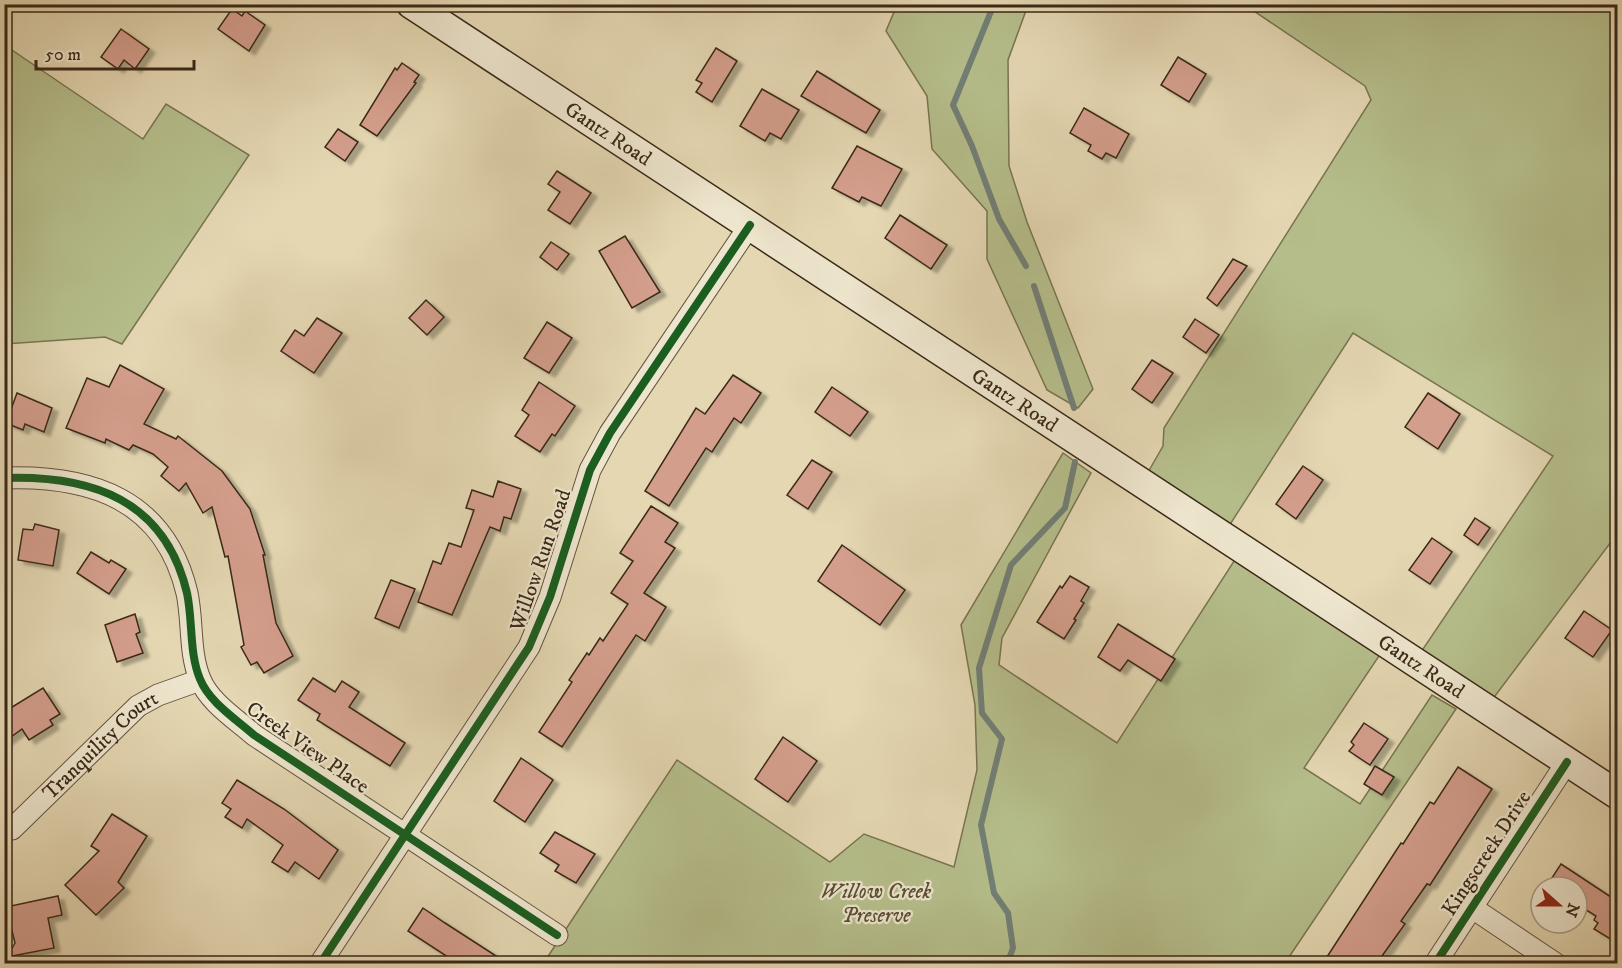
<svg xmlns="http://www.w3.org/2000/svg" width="1622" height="968" font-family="'IM FELL DW Pica',serif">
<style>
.green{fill:#b5be8b;stroke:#787452;stroke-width:1.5}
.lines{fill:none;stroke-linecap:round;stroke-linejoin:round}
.stream{stroke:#727f76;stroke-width:6}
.building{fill:#d49e8c;stroke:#3a2918;stroke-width:1.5;filter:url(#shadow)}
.street-casing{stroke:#64543e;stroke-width:23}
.secondary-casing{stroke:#3a2918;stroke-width:31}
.street{stroke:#ede5cd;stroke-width:21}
.secondary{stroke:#ede5cd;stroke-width:28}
.cycleway-casing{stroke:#ede5cd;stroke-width:11}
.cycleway{stroke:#1b5e20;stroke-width:8}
.labels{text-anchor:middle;stroke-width:4.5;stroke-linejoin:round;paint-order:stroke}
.street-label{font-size:21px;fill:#3a2918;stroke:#ede5cd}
.park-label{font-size:21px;font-style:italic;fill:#594e35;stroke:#ede5cd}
</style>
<defs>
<filter id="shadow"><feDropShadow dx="6" dy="4" stdDeviation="1.5" flood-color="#0004"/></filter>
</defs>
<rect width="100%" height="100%" fill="#e4d7b2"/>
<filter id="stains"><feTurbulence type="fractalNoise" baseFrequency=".00333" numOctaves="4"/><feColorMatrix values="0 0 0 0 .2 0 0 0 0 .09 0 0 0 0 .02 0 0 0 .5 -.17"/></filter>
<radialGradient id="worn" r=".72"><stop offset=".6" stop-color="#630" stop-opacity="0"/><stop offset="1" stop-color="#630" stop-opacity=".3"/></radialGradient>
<g class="green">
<path d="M897,5h131l-20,55 1,106 18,56 66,167 -15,19 -31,-18 -60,-131v-48l-55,-62 -5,-53 -41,-65z"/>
<path d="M1245,5h372v529l-125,166 -71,-48 132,-196 -200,-123 -124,193 -82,-52 16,-28 1,-18 207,-328 -6,-14z"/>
<path d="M6,46l137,93 23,-35 83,51 -127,189 -17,-7 -100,7z"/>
<path d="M1063,453l28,20 -89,165 -3,27 118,78 119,-185 145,95 -77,115 56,36 72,-109 24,14 -171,254 -742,1 134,-204 153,102 34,-28 90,33 23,-97 -2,-65 -14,-80z"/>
</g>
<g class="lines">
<g class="stream">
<path d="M994,4l-41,101 19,41 27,73 27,47"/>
<path d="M1034,286l40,122"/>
<path d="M1007,964l6,-16 -5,-35 -14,-20 -13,-68 21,-86 -20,-26 -3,-45 32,-103 54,-57 10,-46"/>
</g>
</g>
<g class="building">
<path d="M232,9l10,7 3,-5 20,14 -16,26 -31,-22z"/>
<path d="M121,29l28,20 -14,20 -11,-9 -6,9 -17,-12z"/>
<path d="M716,48l21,13 -25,41 -16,-10 6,-9 -6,-3z"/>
<path d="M1178,57l28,17 -17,28 -28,-17z"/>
<path d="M402,63l17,12 -5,7 2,1 -39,53 -17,-11 35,-57 2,2z"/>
<path d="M817,71l63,39 -14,23 -65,-37z"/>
<path d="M762,89l37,21 -18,29 -11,-6 -5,8 -25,-15z"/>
<path d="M1084,108l45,26 -13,24 -10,-5 -4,6 -14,-8 3,-6 -21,-12z"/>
<path d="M338,129l20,13 -13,19 -20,-14z"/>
<path d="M857,146l45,23 -21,37 -19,-9 -3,5 -27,-14z"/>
<path d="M557,171l34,22 -21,31 -22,-14 12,-18 -12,-8z"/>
<path d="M900,215l47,30 -16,24 -46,-31z"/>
<path d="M625,236l35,56 -28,16 -33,-57z"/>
<path d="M551,242l18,12 -12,16 -17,-13z"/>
<path d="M1233,259l14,7 -30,40 -10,-8z"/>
<path d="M426,300l18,17 -17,18 -18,-17z"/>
<path d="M317,318l25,15 -28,40 -33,-22 14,-21 9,6z"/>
<path d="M1195,319l24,16 -13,18 -23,-16z"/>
<path d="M547,322l25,16 -23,35 -25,-15z"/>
<path d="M1152,360l21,13 -21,30 -20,-14z"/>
<path d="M120,365l44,24 -20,35 32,15 2,-3 44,35 28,38 15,46h-2l13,68 17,33 -29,17 -7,-11 -6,3 -10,-18 3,-2 -16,-89 -3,1 -13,-50 -9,6 -17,-30 -7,8 -18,-15 7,-9 -15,-13 -20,-9 -4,5 -23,-11 -1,4 -39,-15 21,-50 22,9z"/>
<path d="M733,375l28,18 -20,30 -7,-5 -22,34 -6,-4 -37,58 -24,-15 51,-83 9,6z"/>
<path d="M539,382l36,24 -20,30 -3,-2 -12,18 -25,-16 14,-21 -7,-5z"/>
<path d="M832,387l36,25 -18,24 -35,-24z"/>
<path d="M17,393l35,15 -8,24 -19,-8 -2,6 -17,-7z"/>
<path d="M1428,393l32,21 -22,35 -33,-22z"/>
<path d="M812,460l20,12 -24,37 -21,-14z"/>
<path d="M1303,466l20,14 -27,39 -20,-15z"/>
<path d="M498,481l23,8 -10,30 -7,-2 -4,14 -10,-4 -38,88 -34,-13 15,-41 8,3 8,-21 12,4 13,-37 -8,-2 6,-18 21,7z"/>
<path d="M651,506l27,17 -13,19 10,6 -31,45 22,14 -21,34 -9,-6 -74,112 -23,-15 33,-50 -3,-2 18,-27 2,2 11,-17 3,3 25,-37 -17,-11 22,-32 -13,-8z"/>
<path d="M1475,518l15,10 -12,17 -14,-10z"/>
<path d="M35,524l24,6 -6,36 -35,-6 5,-31 10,1z"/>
<path d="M1432,538l20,14 -22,32 -21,-14z"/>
<path d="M842,545l63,45 -25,35 -62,-44z"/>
<path d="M91,552l18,11 2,-3 15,9 -17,25 -32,-21z"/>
<path d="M1070,576l19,11 -8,14 3,2 -10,16 2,1 -12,19 -27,-17 23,-36 2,2z"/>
<path d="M391,580l24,9 -16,39 -24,-10z"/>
<path d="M1584,611l28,19 -19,27 -28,-19z"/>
<path d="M135,614l5,18 -4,2 7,19 -26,9 -12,-37z"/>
<path d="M1118,624l57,35 -14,22 -33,-21 -8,11 -22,-14z"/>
<path d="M313,678l22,14 7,-11 17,11 -10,15 56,36 -15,23 -73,-46 3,-6 -22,-14z"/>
<path d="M43,688l17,26 -10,6 3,5 -24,15 -7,-11 -18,13v-30z"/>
<path d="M1364,723l24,16 -18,26 -21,-14 5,-6 -3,-3z"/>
<path d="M783,737l34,24 -29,41 -33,-23z"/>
<path d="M521,758l32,22 -28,42 -31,-21z"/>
<path d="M1375,766l19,11 -12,18 -18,-11z"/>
<path d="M1458,767l34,22 -62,96 -3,-1 -26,37 4,3 -13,18 -15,21h-54l78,-120 2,1 27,-42 4,2z"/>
<path d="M237,780l47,29 54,41 -19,29 -24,-17 -7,10 -16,-10 11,-17 -36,-26 -5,9 -17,-11 6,-8 -9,-6z"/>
<path d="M112,814l35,22 -29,46 6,6 -28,27 -31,-30 34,-34 -8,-5z"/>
<path d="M555,832l40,22 -19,29 -21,-12 4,-6 -19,-12z"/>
<path d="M1561,864l56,37v42l-23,-14 4,-6 -4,-3 2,-4 -19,-12v-17h-31z"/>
<path d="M58,896l4,19 -14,3 6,30 -47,9 8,-14 -9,-36z"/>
<path d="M423,908l22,15 62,40h-50l-49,-32z"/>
</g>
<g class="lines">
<defs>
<g id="street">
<path d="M4,478c88,-3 161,22 183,115 6,28 2,60 13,86 9,23 36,40 54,56l303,200"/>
<path id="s1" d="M12,829l126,-123 20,-11 42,-15"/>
<path d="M1471,907l85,57"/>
<path d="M320,964l209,-317 21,-50 40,-127 20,-37 140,-208"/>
<path d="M1435,964l132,-202"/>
</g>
<g id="secondary">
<path id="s2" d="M411,4l1207,791"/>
</g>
</defs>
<use href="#street" class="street-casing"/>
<use href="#secondary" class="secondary-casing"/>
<use href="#street" class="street"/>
<use href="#secondary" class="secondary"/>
<defs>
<g id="cycleway">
<path d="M4,478c88,-3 161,22 183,115 6,28 2,60 13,86 9,23 36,40 54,56l303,200"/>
<path d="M320,964l209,-317 21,-50 40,-127 20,-37 140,-208"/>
<path d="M1435,964l132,-202"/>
</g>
</defs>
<use href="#cycleway" class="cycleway-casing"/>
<use href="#cycleway" class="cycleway"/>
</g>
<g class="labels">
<g class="street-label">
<text dy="7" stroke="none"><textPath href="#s2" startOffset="236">Gantz Road</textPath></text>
<text dy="7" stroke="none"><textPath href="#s2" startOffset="722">Gantz Road</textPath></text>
<text transform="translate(540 560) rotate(-71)" y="7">Willow Run Road</text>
<text dy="7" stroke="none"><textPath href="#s2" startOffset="1208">Gantz Road</textPath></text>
<text transform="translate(308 747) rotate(35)" y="7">Creek View Place</text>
<text dy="7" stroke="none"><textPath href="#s1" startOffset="122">Tranquility Court</textPath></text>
<text transform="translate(1486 853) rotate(-57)" y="7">Kingscreek Drive</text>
</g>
<g class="park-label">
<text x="876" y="898">Willow Creek<tspan x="876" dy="24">Preserve</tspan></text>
</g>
</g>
<rect width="1622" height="968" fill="none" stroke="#e4d7b2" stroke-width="24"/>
<rect x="6" y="6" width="1610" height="956" fill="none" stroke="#3a2918" stroke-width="3"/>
<rect x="12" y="12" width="1598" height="944" fill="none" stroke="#3a2918" stroke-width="1.5"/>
<g transform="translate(1559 905) rotate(111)"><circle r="28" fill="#ede5cd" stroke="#a59a85" stroke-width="1.5"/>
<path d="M0-4.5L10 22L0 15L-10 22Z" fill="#8f2418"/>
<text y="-9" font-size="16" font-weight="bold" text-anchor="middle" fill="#3a2918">N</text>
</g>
<path d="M36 60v9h158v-9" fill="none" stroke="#3a2918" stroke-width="3"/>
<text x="45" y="60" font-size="18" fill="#3a2918" stroke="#ede5cd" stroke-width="4.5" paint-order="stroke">50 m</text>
<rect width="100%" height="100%" filter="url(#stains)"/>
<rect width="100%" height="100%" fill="url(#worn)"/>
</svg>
